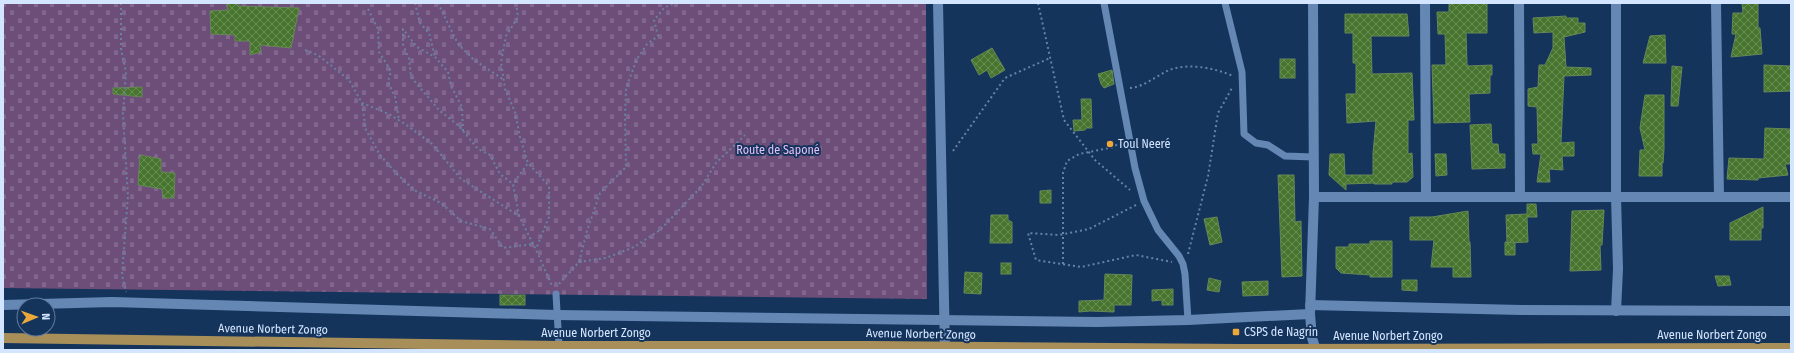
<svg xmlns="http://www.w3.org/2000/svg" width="1794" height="353" font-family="'Fira Sans Condensed',sans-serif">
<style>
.cemetery{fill:url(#cemetery-stones)}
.building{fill:url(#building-cross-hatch);stroke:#668757}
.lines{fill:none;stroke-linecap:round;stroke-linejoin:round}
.path{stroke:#6982a4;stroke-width:2;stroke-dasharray:2 3;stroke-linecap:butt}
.service{stroke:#6487b4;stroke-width:7}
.minor{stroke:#6487b4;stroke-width:10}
.primary{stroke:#a88f59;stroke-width:10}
.poi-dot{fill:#eca93a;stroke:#15345c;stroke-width:1.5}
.labels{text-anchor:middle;stroke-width:4;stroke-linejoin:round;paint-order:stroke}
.poi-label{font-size:12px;fill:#d3e5ff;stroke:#15345c;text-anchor:start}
.park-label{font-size:12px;fill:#e6bff7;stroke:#15345c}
.street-label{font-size:12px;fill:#d3e5ff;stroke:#15345c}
</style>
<defs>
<pattern id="cemetery-stones" width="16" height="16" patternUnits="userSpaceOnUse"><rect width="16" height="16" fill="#6d4e79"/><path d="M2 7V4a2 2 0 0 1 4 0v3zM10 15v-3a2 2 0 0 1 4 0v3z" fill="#81678d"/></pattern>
<pattern id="building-cross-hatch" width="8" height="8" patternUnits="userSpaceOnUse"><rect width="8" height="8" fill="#47752e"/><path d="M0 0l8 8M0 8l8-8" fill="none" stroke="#698f58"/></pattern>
</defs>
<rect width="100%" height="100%" fill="#15345c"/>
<path class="cemetery" d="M3,3h923l1,296 -924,-11z"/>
<g class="building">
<path d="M238,3v3l61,2 -8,40 -31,-3 1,7 -11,3v-14h-15v-6l-24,-1 -1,-23 18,-1 -1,-6z"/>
<path d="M1449,3h38v30h-21l1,31 1,2 24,-1v10h-2v18l-21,1 1,28 -36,1 -2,-58h14l-1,-31h-7l-1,-22h12z"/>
<path d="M1742,3h16v25h2l2,26 -31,3 5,-23h-4l1,-21h10z"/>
<path d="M1345,14h62l2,22h-38l1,38 40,-1 2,47h-6v34l4,-1 1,24 -6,5h-15v2h-18v-1l-28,1v6l-17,-15 1,-21h14l1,21h28v-22l3,-32 -29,2 -1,-29h10v-31h-3v-30h-8z"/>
<path d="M1566,16v2h12v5h7v9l-21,5 2,30 25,1v7l-27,1 -3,67 13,-1v14h-12l1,14 -14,-1 1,13h-13l4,-28h-8l-1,-10h6l-1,-37 -9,-1v-17l10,-2 1,-22h6l8,-17v-16l-19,1 -1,-15z"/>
<path d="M1665,35l1,28h-23l7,-27z"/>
<path d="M992,48l13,22 -14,8 -4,-8 -8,5 -8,-15z"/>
<rect x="1280" y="59" width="15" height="19"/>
<path d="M1764,65l27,1v25l-27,1z"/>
<path d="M1672,66l10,1 -4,39h-7z"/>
<path d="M1112,70l2,14 -10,4 -3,-4 -3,-10z"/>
<path d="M142,87v10l-29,-3v-6z"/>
<path d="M1645,95h19v54l-1,14h-1v13h-23l1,-26h5l-5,-22z"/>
<path d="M1081,99h10l1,29h-6l-1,2 -11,1 -1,-11h9z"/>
<path d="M1491,124l1,20h6l1,10h6v14l-33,1 -2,-44z"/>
<path d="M1765,128l25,1 1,35h-6l3,11 -30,3v2l-31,-1 2,-21 35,1z"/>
<path d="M1435,154h11l1,21 -11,1z"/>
<path d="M140,155l21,4v13l14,1 -1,25h-11l-1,-9 -24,-4z"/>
<path d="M1278,175h16l1,47 6,-1 1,55 -20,1z"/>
<path d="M1051,190v13h-11v-12z"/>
<path d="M1527,204h9l1,13h-10l1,25 -21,1 -1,-28 21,-1z"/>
<path d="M1763,207v21h-2v12h-31v-17z"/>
<path d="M1604,210l-2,35h-2l1,25 -31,1 2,-60z"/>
<path d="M1468,211l1,31h1l1,35h-18v-10h-22l3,-27h-24v-23h22z"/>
<path d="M991,215h17v5l4,2v21h-22z"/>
<path d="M1217,217l5,25 -12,3 -6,-26z"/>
<path d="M1370,241h22v36h-22v-2l-29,-2 -5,-5v-21h13v-3h21z"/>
<path d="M1505,242l10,1v12h-10z"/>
<rect x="1001" y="263" width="10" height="11"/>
<path d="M965,272l17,1 -1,21 -17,-1z"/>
<path d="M1105,274l27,1 -1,30h-17v7l-24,-1 -11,1v-11l25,-1z"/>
<path d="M1715,276h14l2,9 -13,1z"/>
<path d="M1209,278l12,3 -2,11 -12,-2z"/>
<path d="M1402,280h15v11l-15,-1z"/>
<path d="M1268,281v14l-25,1 -1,-14z"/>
<path d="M1173,289v16h-11v-5l-10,1v-11z"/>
<rect x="500" y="295" width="25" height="10"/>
</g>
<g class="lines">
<g class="path">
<path d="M121,3v46l5,23 -3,42 5,82 -6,79 4,17"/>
<path d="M415,3l5,20 9,10 6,24"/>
<path d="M438,3l20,41 15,15 31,21"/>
<path d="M516,3l2,14 -12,19 -5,26 4,27 10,23 5,25 8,26 21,23v31l-13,32"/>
<path d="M1038,3l26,117 31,40 35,30"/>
<path d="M368,9l10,20 1,23 12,19 -3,11 7,15 4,23"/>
<path d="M305,50l13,5 31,25 13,23 27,11 19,12 24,18 29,35 58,37 19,38 14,32"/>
<path d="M1130,88c13,-1 25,-11 37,-17 19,-9 48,-3 66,5"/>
<path d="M362,104l4,26 14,25 16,18 18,17 27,13 20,18 29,8 13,19 30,-4"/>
<path d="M463,131l-1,-24 -11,-21 -3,-14 -13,-15 -18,-10 -14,-18v15l6,15 2,18 28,33 20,16 19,23 12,6 10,19 13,10"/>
<path d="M953,151l52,-73 45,-20"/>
<path d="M1136,205l-47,24 -30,6 -31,-2 8,27 45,7 55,-12 36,7"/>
<path d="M519,216l-6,-32 15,-21"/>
<path d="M1188,254l20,-78 10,-63 14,-25"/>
<path d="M579,262l27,-4 28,-11 26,-17 41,-43 15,-24 29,-28"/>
<path d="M1063,264v-91l4,-12 12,-7 35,-7 7,-6"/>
<path d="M559,284l20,-22 8,-31 13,-38 26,-26 -1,-49 1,-30 11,-29 10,-15 11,-8 -4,-16 11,-13 11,-4"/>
</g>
<g class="service">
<path d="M1104,3l31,165 9,33 14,29 21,26 4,8 2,10 3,46"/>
<path d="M1225,3l17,69 2,62 12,9 12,2 17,11 28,1"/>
<path d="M556,294l3,52"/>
</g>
<g class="minor">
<path d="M938,3l7,347"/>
<path d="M1313,3l1,194 -4,117 2,24 4,12"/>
<path d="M1425,3l1,193"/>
<path d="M1519,3l1,194"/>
<path d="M1616,3v194l2,72 -2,42"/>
<path d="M1716,3l3,194"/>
<path d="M1314,197h477"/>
<path d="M3,305l109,-3 444,13 541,7 91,-2 122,-6"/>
<path d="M1310,305l211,5 270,1"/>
</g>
<path class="primary" d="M3,338l556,8h313l368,3 551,-1"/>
</g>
<g class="poi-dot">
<circle cx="1110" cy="144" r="4"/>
<rect x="1232" y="328" width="8" height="8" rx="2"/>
</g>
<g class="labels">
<g class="poi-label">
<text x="1118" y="148">Toul Neeré</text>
<text x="1244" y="336">CSPS de Nagrin</text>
</g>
<g class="park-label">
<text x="778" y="154">Route de Saponé</text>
</g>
<g class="street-label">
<text transform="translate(273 329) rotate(1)" y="4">Avenue Norbert Zongo</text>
<text x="596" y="337">Avenue Norbert Zongo</text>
<text transform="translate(921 334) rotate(1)" y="4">Avenue Norbert Zongo</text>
<text x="1712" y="339">Avenue Norbert Zongo</text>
<text x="1388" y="340">Avenue Norbert Zongo</text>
</g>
</g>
<rect width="1794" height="353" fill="none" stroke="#d3e5ff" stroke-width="8"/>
<g transform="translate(36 317) rotate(88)"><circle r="19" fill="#15345c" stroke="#617b9d"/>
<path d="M0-3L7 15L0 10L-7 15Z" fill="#eca93a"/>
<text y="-6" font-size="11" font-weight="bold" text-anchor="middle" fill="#d3e5ff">N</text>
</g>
</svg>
